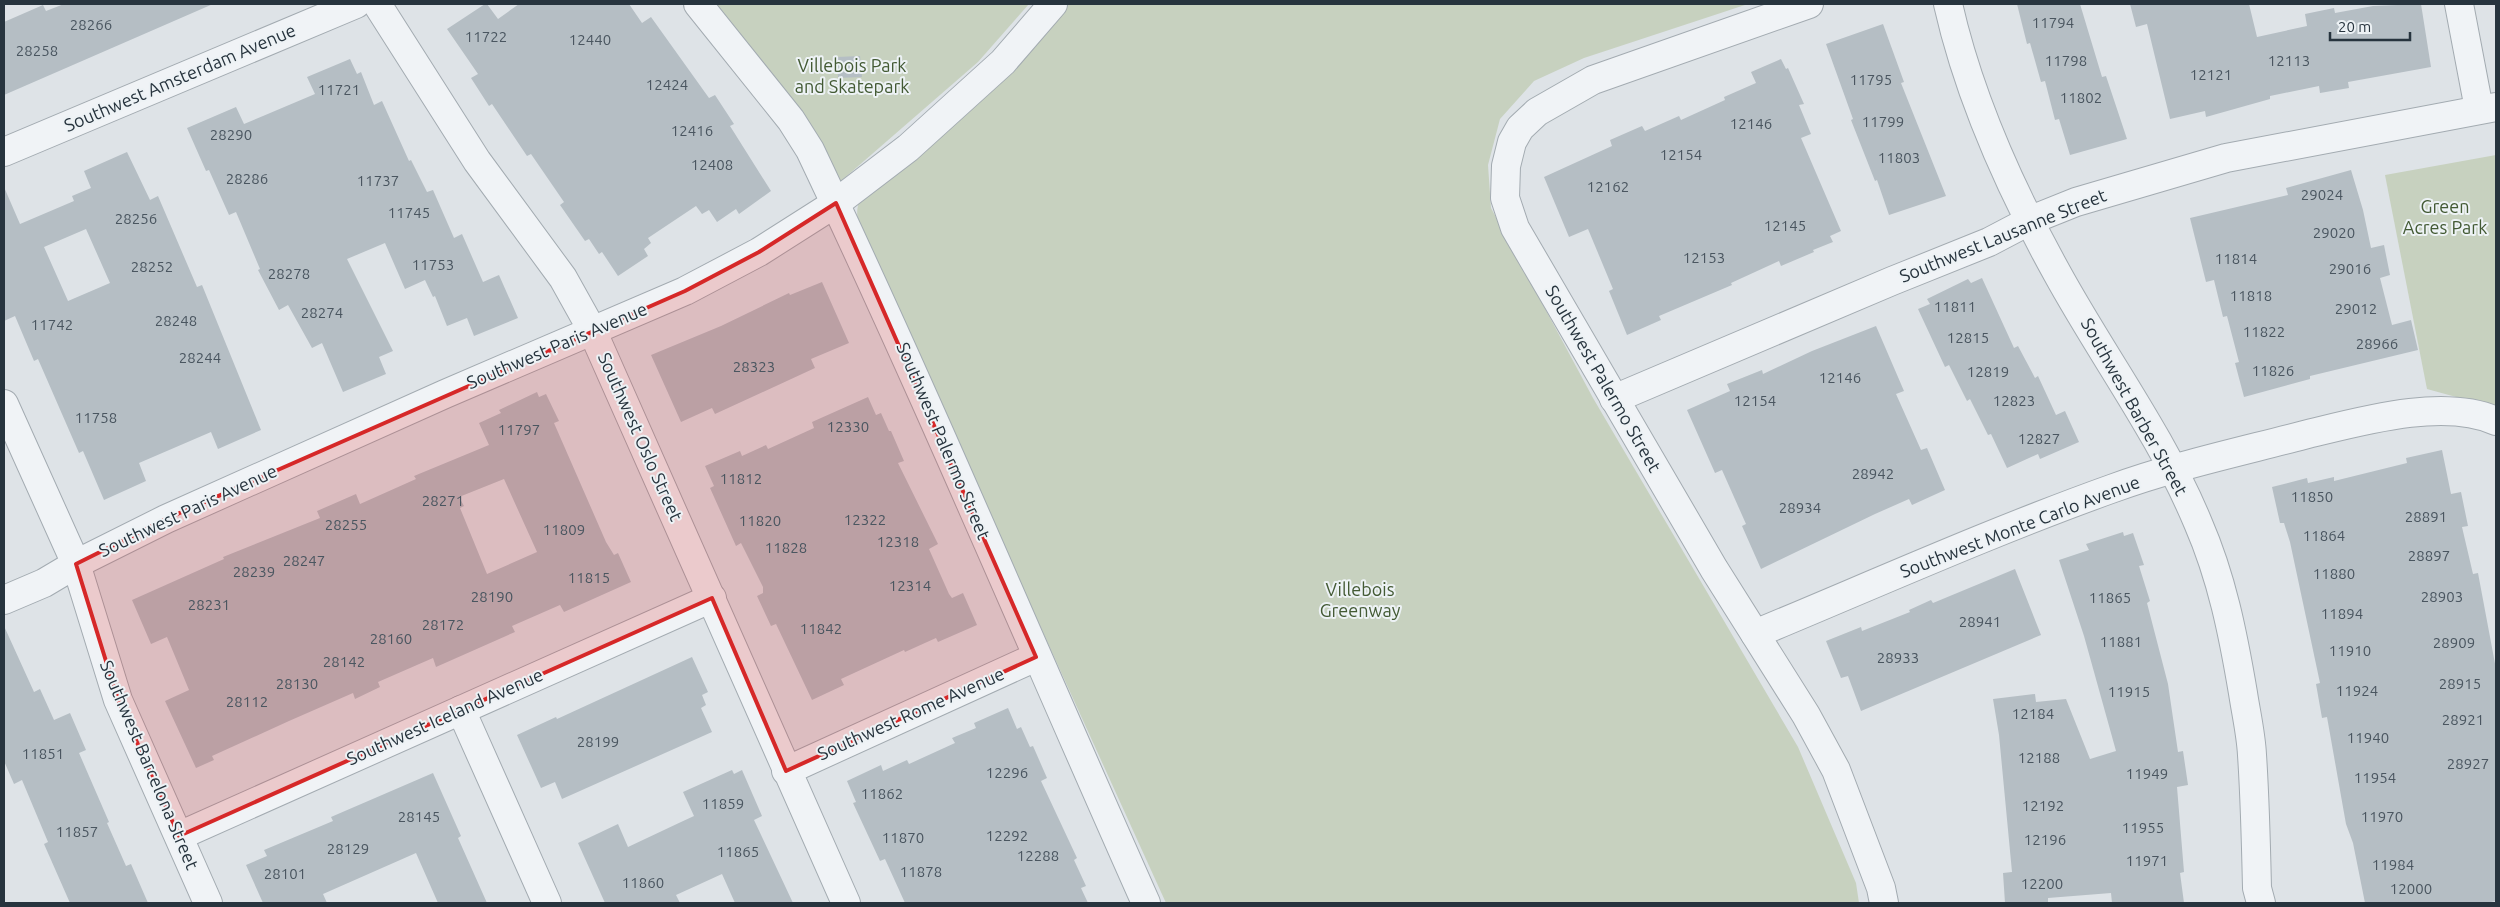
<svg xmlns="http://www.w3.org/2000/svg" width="2500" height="907" font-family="Ubuntu,sans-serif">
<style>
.green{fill:#c7d1bf}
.building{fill:#b5bec4;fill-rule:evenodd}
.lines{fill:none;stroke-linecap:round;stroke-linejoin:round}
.minor-casing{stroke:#a3abb1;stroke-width:30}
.minor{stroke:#f0f3f6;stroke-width:28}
.marked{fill:#d62828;fill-opacity:0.2;stroke:#d62828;stroke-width:4;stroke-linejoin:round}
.labels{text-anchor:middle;stroke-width:4;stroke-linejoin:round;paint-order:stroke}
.number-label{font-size:15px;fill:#4a5660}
.park-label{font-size:18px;fill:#435a34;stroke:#edf2f5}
.street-label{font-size:18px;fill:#27343e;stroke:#edf2f5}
</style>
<rect width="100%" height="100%" fill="#dee3e7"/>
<g class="green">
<path d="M706,4h323l-51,58 -137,119z"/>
<path d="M1066,4h682l-164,54 -50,23 -34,38 -12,46 3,43 102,190 205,349 58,136 3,20h-693l-296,-651c-7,-17 -17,-32 -11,-50z"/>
<path d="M2496,155v253l-69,-19 -42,-214z"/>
</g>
<g class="building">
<path d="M64,4h149l-209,91v-73l39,-17 3,6z"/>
<path d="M485,4h2l11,15 21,-15h110l13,19 9,-6 58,81 6,-3 19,29 -4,2 41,65 -32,23 -3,-5 -19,13 -8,-12 -7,4 -6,-8 -48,32 3,5 -7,6 4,7 -30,20 -16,-24 -3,2 -10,-15 -4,2 -25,-36 4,-3 -33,-48 -4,2 -35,-52 -3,2 -18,-28 7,-4 -31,-45z"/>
<path d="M2017,4h63l22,73 4,-1 21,63 -57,16 -11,-36 -4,1 -10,-39 -4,1 -11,-39 -3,1z"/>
<path d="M2130,4h119l8,33 50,-11 -2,-12 29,-6 1,5 38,-7 48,-2 10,63 -83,15 1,6 -29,5 -1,-7 -49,10v3l-64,18 -1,-6 -35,8 -23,-95 -11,3z"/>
<path d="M1883,24l21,58 -3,1 45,113 -57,19 -12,-35 -2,1 -24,-61 2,-1 -27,-75z"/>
<path d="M860,56l2,21 -24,1 -1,-21z"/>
<path d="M350,59l7,15 4,-2 13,33 8,-4 27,60 2,-1 16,32 6,-2 21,48 8,-4 21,48 16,-7 19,43 -44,18 -7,-18 -20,8 -12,-30 -2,1 -8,-17 -20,9 -20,-46 -38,16 46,92 -14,6 7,17 -43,18 -21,-49 -10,5 -24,-43 -9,5 -21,-40 2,-1 -24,-57 -7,3 -20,-45 -3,1 -19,-43 49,-21 8,17 19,-8 52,-22 -8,-17z"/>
<path d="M1781,59l5,10 2,-1 16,36 -5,1 12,29 -10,4 40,93 -11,5 3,6 -20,8 1,2 -33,14 -2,-5 -48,22 1,2 -73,31 2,4 -34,15 -18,-44 4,-2 -25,-60 -19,8 -25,-60 68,-31 -2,-6 32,-14 3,5 34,-15 2,4 44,-20 -1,-3 32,-14 -5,-11z"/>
<path d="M127,152l23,48 8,-4 39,91 5,-2 59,145 -43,19 -7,-17 -72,31 7,18 -42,19 -21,-49 -4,2 -41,-94 -4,2 -19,-45 -11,5v-134l16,37 54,-23 -2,-5 19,-8 -7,-17zM86,229l24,54 -42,18 -24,-54z"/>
<path d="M2351,170l12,40 8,38 13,-3 6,30 -10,3 12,47 19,-5 7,30 -108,26v3l-66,18 -9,-34 4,-1 -12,-46 -4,1 -9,-37 -8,2 -16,-64 98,-23 -2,-7z"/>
<path d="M1982,278l32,70 4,-2 17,32 3,-2 18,39 9,-4 14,31 -39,17 -2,-5 -31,14 -16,-34 -3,1 -18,-36 -3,2 -18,-36 -4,2 -27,-58 12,-5 -3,-5 41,-20 3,4z"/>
<path d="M822,282l27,61 -38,16 4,9 -100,46 -3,-6 -31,14 -30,-67 70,-29 68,-33 1,2z"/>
<path d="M1876,326l28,65 -8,3 25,56 6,-2 18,42 -33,15 -3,-6 -34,15 -114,55 -19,-43 4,-2 -24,-54 -7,3 -28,-63 43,-19 -3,-7 35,-14 1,4 49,-23z"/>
<path d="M537,392l2,5 7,-3 13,27 -5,2 52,119 8,13 4,-2 13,29 -67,30 -4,-7 -48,21 3,6 -79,35 -3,-9 -55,24 2,5 -25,12 -2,-6 -64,28 -77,35 2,4 -18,8 -31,-67 24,-11 -22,-53 -16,7 -19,-44 92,-41 -1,-2 97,-39 -3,-7 39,-17 4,10 56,-25 -2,-3 75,-31 -10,-22 22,-10 -2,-3zM504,479l33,73 -50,22 -27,-66 4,-2 -5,-9z"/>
<path d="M868,397l8,18 5,-2 8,18h2l13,30 -6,2 40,81 -9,5 20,45 3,4 11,-5 14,32 -39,17 -2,-4 -31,14 -1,-2 -63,29 3,6 -32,15 -36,-76 -5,2 -14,-30 6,-3v-6l-22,-44 -5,3 -26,-58 4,-2 -9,-20 35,-15 2,5 24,-11 2,4 46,-21 -2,-6z"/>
<path d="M2442,450l9,44 10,-2 7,34 -6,1 11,47 5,-1 18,96v232l-10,2h-121l-12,-60 -7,-19 -19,-107 -5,1 -6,-34 4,-1 -30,-141 -6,-19h-4l-8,-36 35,-9 1,5 26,-6v4l73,-18 -1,-5z"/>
<path d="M2123,532l1,4 9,-3 11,32 -5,1 11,35 -3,2 21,81 10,68 5,-1 5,34 -11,2 7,85 -4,1 4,30h-72l-1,-10 -63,5v5h-43l-2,-30 9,-1 -13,-137 -6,-36 42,-5 1,8 30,-3 24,60 26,-8 -32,-115 -25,-76 30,-10 -3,-6z"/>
<path d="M2015,569l26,66 -180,76 -13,-35 -7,2 -15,-37 35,-14 1,4 48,-19 -1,-2 22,-10 2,3z"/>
<path d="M4,626l30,66 6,-3 14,31 16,-7 16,37 -7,3 30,69 -2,1 19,43 5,-2 17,39h-78l-26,-59 4,-2 -26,-62 -8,4 -10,-23z"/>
<path d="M692,657l16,35 -6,3 4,10 -5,3 11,24 -150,67 -7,-17 -14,6 -24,-53 39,-18 1,2z"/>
<path d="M1008,708l9,21 4,-2 9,20 3,-1 14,32 -6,3 36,77 -3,2 12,26 -5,2 7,15h-183l-20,-44 -5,2 -27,-58 3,-1 -9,-21 34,-16 2,6 24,-11 2,4 46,-21 -3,-5 24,-10 -2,-5z"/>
<path d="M732,770l2,4 8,-4 20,46 -8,4 39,83h-58l-13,-29 -46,21 4,8h-75l-27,-60 40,-19 10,23 53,-25 13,-6 -11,-24z"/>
<path d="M433,773l28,63 -3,2 29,65h-49l-22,-50 -93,41 4,9h-64l-17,-38 21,-9 -3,-6 69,-29 -2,-4z"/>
</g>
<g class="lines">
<defs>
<g id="minor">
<path d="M377,4l100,157 86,117 29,52 254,573"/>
<path d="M698,4l93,116 19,30c118,248 224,502 336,753"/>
<path d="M1809,4l-216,76 -56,32 -17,16 -8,14 -6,24 -1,32 10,30 199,341 92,146 30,55 45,118 3,15"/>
<path d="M1948,4c21,93 63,186 109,269 46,84 104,161 141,250 24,55 35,111 45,170 3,20 8,41 9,62 3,44 4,89 5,133l4,15"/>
<path d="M2459,4l20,105"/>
<path d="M4,152l352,-148"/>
<path d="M1614,399l278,-118 97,-39 42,-22 45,-18 150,-44 270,-51"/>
<path d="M4,404l72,160 42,136 90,203"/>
<path d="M4,600l40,-17 32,-19 90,-45 279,-125 240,-103 74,-39 77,-49 72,-55 95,-86 50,-58"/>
<path d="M1755,634c118,-49 236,-102 356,-145 63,-23 128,-37 193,-54 54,-13 139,-38 192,-14"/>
<path d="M461,710l86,193"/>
<path d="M786,771l250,-114"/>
<path d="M179,836l533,-238"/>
</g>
</defs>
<use href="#minor" class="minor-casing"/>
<use href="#minor" class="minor"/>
</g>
<path class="marked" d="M836,203l200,454 -250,114 -74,-173 -533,238 -61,-136 -42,-136 90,-45 519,-228 74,-39z"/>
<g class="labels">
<g class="number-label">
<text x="2053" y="28">11794</text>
<text x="91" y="30">28266</text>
<text x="486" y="42">11722</text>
<text x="590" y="45">12440</text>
<text x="37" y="56">28258</text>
<text x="2066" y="66">11798</text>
<text x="2289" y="66">12113</text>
<text x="2211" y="80">12121</text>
<text x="1871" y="85">11795</text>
<text x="667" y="90">12424</text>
<text x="339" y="95">11721</text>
<text x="2081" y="103">11802</text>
<text x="1883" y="127">11799</text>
<text x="1751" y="129">12146</text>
<text x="692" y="136">12416</text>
<text x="231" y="140">28290</text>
<text x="1681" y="160">12154</text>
<text x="1899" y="163">11803</text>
<text x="712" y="170">12408</text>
<text x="247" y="184">28286</text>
<text x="378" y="186">11737</text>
<text x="1608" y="192">12162</text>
<text x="2322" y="200">29024</text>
<text x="409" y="218">11745</text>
<text x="136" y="224">28256</text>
<text x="1785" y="231">12145</text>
<text x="2334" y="238">29020</text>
<text x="1704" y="263">12153</text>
<text x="2236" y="264">11814</text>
<text x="433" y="270">11753</text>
<text x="152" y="272">28252</text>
<text x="2350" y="274">29016</text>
<text x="289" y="279">28278</text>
<text x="2251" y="301">11818</text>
<text x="1955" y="312">11811</text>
<text x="2356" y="314">29012</text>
<text x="322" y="318">28274</text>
<text x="176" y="326">28248</text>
<text x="52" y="330">11742</text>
<text x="2264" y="337">11822</text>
<text x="1968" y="343">12815</text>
<text x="2377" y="349">28966</text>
<text x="200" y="363">28244</text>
<text x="754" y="372">28323</text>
<text x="2273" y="376">11826</text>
<text x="1988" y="377">12819</text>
<text x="1840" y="383">12146</text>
<text x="1755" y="406">12154</text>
<text x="2014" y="406">12823</text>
<text x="96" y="423">11758</text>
<text x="848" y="432">12330</text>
<text x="519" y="435">11797</text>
<text x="2039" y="444">12827</text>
<text x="1873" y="479">28942</text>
<text x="741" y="484">11812</text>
<text x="2312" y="502">11850</text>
<text x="443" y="506">28271</text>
<text x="1800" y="513">28934</text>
<text x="2426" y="522">28891</text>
<text x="865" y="525">12322</text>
<text x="760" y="526">11820</text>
<text x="346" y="530">28255</text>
<text x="564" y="535">11809</text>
<text x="2324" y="541">11864</text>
<text x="898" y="547">12318</text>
<text x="786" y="553">11828</text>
<text x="2429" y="561">28897</text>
<text x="304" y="566">28247</text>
<text x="254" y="577">28239</text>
<text x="2334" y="579">11880</text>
<text x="589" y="583">11815</text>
<text x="910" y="591">12314</text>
<text x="492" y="602">28190</text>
<text x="2442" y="602">28903</text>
<text x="2110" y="603">11865</text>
<text x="209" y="610">28231</text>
<text x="2342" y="619">11894</text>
<text x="1980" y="627">28941</text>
<text x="443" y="630">28172</text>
<text x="821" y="634">11842</text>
<text x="391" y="644">28160</text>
<text x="2121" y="647">11881</text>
<text x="2454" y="648">28909</text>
<text x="2350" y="656">11910</text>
<text x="1898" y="663">28933</text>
<text x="344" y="667">28142</text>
<text x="297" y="689">28130</text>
<text x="2460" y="689">28915</text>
<text x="2357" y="696">11924</text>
<text x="2129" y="697">11915</text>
<text x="247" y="707">28112</text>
<text x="2033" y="719">12184</text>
<text x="2463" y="725">28921</text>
<text x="2368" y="743">11940</text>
<text x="598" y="747">28199</text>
<text x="43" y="759">11851</text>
<text x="2039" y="763">12188</text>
<text x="2468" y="769">28927</text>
<text x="1007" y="778">12296</text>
<text x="2147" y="779">11949</text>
<text x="2375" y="783">11954</text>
<text x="882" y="799">11862</text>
<text x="723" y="809">11859</text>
<text x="2043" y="811">12192</text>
<text x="419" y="822">28145</text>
<text x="2382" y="822">11970</text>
<text x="2143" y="833">11955</text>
<text x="77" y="837">11857</text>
<text x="1007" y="841">12292</text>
<text x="903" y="843">11870</text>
<text x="2045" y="845">12196</text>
<text x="348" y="854">28129</text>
<text x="738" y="857">11865</text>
<text x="1038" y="861">12288</text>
<text x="2147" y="866">11971</text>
<text x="2393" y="870">11984</text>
<text x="921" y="877">11878</text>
<text x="285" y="879">28101</text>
<text x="643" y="888">11860</text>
<text x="2042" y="889">12200</text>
<text x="2411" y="894">12000</text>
</g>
<g class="park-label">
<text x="852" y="72">Villebois Park<tspan x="852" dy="21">and Skatepark</tspan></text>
<text x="2445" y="213">Green<tspan x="2445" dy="21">Acres Park</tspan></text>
<text x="1360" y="596">Villebois<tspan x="1360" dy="21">Greenway</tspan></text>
</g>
<g class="street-label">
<text transform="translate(180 78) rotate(-23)" y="6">Southwest Amsterdam Avenue</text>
<text transform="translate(2003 236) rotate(-22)" y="6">Southwest Lausanne Street</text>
<text transform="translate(557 346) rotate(-23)" y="6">Southwest Paris Avenue</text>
<text transform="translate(1603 379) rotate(60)" y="6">Southwest Palermo Street</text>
<text transform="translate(2134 407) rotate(61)" y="6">Southwest Barber Street</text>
<text transform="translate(640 437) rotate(66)" y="6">Southwest Oslo Street</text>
<text transform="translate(943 441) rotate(67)" y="6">Southwest Palermo Street</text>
<text transform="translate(188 511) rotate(-25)" y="6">Southwest Paris Avenue</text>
<text transform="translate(2020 527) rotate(-21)" y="6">Southwest Monte Carlo Avenue</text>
<text transform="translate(911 714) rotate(-24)" y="6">Southwest Rome Avenue</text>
<text transform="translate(445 717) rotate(-24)" y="6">Southwest Iceland Avenue</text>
<text transform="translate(149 765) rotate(67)" y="6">Southwest Barcelona Street</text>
</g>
</g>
<rect width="2500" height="907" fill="none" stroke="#27343e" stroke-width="10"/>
<path d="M2330 32v8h80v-8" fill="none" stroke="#27343e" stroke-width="2.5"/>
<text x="2338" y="32" font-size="15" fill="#27343e" stroke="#edf2f5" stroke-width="4" paint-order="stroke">20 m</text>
</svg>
